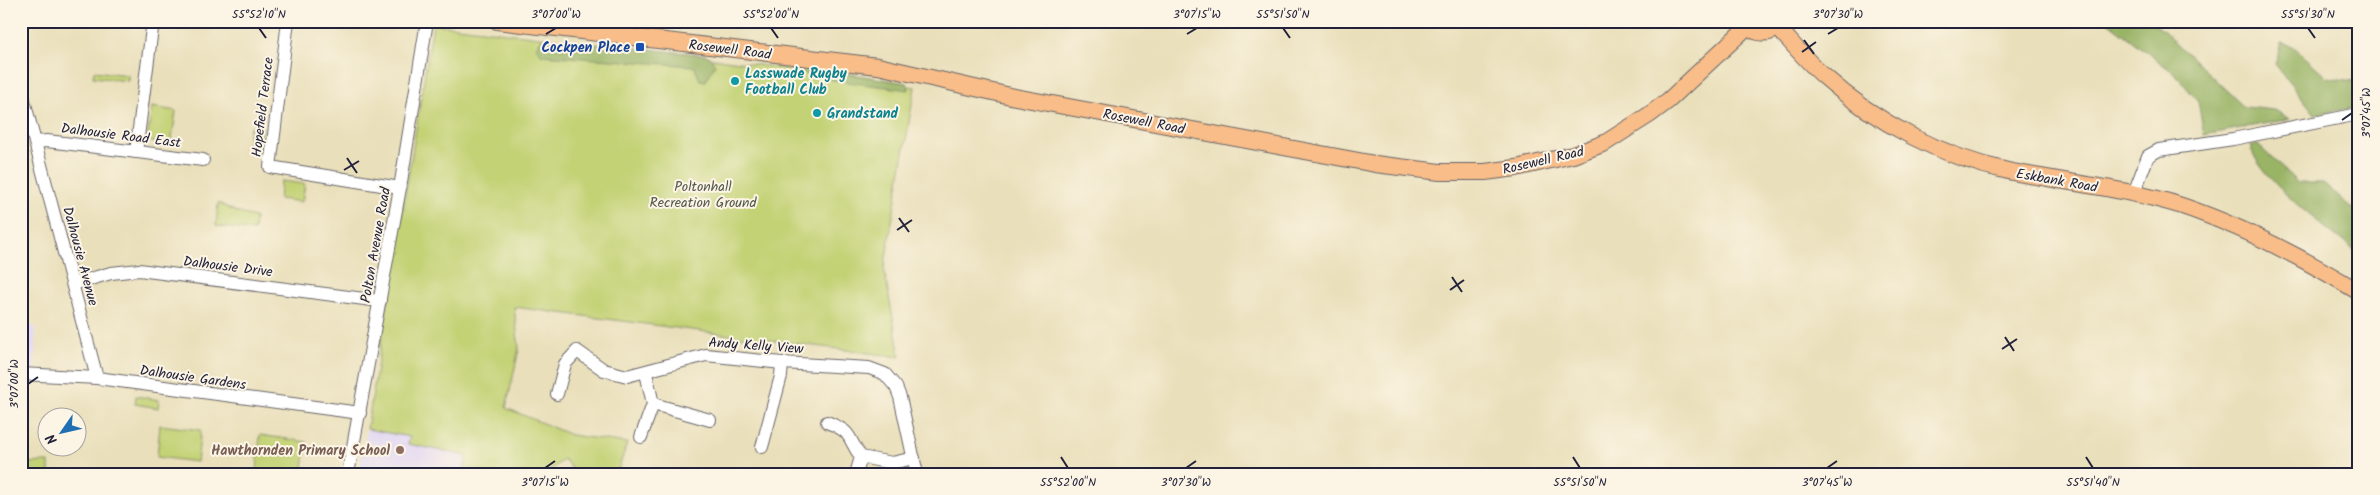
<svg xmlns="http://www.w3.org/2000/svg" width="2380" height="495" font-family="Kalam,sans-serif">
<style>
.built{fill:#dfd4f5}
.green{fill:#c3d275;stroke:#727a58}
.forest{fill:#9ab466;stroke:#5e6b50}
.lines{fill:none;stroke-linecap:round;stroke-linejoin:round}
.minor-casing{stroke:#686467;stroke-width:14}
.major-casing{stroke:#686467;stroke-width:18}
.minor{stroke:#fff;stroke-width:12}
.major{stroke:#f8bd88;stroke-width:16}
.ticks{fill:none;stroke:#22223b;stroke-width:2}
.transit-dot{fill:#1a4fb4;stroke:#fcf5e5;stroke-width:2}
.culture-dot{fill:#0f9aa8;stroke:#fcf5e5;stroke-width:2}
.education-dot{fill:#8d6e63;stroke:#fcf5e5;stroke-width:2}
.labels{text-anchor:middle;stroke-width:4;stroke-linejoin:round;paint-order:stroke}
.transit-label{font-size:14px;font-weight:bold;fill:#164399;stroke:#fcf5e5;text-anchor:end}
.street-label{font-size:14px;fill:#22223b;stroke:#fcf5e5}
.culture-label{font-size:14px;font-weight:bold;fill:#0d838f;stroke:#fcf5e5;text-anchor:start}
.park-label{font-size:14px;fill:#52574c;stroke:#fcf5e5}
.education-label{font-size:14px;font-weight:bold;fill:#785e54;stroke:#fcf5e5;text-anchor:end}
.neatline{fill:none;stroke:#22223b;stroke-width:2}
.ticks-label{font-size:12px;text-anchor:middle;fill:#22223b}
</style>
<rect width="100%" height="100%" fill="#fcf5e5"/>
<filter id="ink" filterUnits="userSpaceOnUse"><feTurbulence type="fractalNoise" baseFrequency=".02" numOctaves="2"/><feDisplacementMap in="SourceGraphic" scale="10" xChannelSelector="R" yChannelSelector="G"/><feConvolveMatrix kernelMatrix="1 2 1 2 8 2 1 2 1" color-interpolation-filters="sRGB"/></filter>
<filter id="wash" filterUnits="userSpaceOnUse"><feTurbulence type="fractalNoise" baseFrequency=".0096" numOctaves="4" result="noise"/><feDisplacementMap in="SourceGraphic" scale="20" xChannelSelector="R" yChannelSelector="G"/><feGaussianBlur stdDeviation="1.12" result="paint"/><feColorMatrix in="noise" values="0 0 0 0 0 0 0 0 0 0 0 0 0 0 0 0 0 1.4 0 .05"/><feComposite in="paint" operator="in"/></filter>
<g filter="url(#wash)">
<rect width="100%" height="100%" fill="#e9dfba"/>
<g class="built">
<path d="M21,319l2,6 13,2 -2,43 -13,-1z"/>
<path d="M367,429l43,8 -1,7 58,12 -4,18h-104z"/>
</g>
<g class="green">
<path d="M433,24l285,35 197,28 -31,182 16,88 -386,-50 5,42 -13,59 65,27 56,8 -10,31h-41l-12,-15 -18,15h-83l4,-18 -59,-12 2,-7 -43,-8z"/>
<path d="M94,71l34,4v6l-35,-4z"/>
<path d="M152,107l24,4 -5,34 -24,-4z"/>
<path d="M250,126l13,2 -3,25 -13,-2z"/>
<path d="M281,181l24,3 -3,18 -23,-3z"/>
<path d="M218,203l21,10 16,4 -1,14 -38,-5z"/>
<path d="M136,396l23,4 -1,8 -23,-4z"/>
<path d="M160,425l41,5 -4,32 -40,-5z"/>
<path d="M260,435l47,7 -5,32 -45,-4z"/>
<path d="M49,462v12h-28v-11z"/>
</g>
<g class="forest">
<path d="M2106,21h44l14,10 80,76 31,3 15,9 -86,16 -6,-34 -24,-28z"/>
<path d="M542,39l165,16 8,9 -9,17 -6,-1 -6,-14 -152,-11 -6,-8z"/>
<path d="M2281,43l12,3 34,31 32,5v25l-44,7 -40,-50z"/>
<path d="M788,64l119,19 2,7 -83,-11 -35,-9z"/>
<path d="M2250,145h8l40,38h24l37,31v40c-30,-24 -100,-73 -109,-109z"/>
</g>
</g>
<g filter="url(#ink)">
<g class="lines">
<defs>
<g id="minor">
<path d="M288,21l-18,146 130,21"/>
<path d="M21,89l76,289"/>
<path d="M35,142l12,-1 156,19"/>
<path d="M136,152l17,-131"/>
<path d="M2134,193l14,-37 11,-6 74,-11 126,-25"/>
<path d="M73,284l38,-11 28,-3 241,31"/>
<path d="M21,374l76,4 263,35"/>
<path d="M557,394l8,-30 12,-13 27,19 23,6 79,-21 76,8 87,5 16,6 11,13 4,10 17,77"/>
<path d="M653,404l57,16"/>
<path d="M827,422c27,11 19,14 34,35l-5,17"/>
<path d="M641,437l12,-33 -7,-31"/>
<path d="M762,447l19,-71 1,-13"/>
<path d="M861,457l31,6 22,-5"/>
<path d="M348,474l52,-286 27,-167"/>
</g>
<g id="major">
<path d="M497,21l381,45 137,31 360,67 65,8h45l31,-4 57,-13 32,-12 44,-28 20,-15 79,-74"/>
<path d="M1745,21c10,16 28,15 38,0"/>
<path d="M1778,28c15,16 30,35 47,49 50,45 117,80 183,94 58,12 118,17 174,35 62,21 121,52 177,86"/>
</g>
</defs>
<use href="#minor" class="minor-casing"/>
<use href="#major" class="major-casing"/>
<use href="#minor" class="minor"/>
<use href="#major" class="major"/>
</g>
</g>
<path class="ticks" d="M259,28l7,10M771,28l7,10M1283,28l7,10M2308,28l7,10M546,34l10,-6M1187,34l10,-6M1828,34l10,-6M1804,40l10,14M1802,52l14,-10M2342,120l10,-7M347,158l10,15M344,170l15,-9M899,218l10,14M897,230l15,-10M1452,277l10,15M1450,290l14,-10M2005,337l9,14M2002,349l15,-10M28,384l10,-7M1061,457l7,11M1573,457l7,11M2086,457l7,11M545,468l10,-7M1186,468l10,-7M1827,468l10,-7"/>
<rect class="transit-dot" x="635" y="42" width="10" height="10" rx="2.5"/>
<g class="culture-dot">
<circle cx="735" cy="81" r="5"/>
<circle cx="817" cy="113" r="5"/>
</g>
<circle class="education-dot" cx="400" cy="450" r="5"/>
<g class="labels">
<g class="transit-label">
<text x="630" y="52">Cockpen Place</text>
</g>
<g class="street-label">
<text transform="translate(730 49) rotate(7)" y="5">Rosewell Road</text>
<text transform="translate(262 107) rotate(-83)" y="5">Hopefield Terrace</text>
<text transform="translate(1144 121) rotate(11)" y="5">Rosewell Road</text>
<text transform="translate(121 135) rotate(7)" y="5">Dalhousie Road East</text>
<text transform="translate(1543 160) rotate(-13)" y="5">Rosewell Road</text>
<text transform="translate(2057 180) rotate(10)" y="5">Eskbank Road</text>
<text transform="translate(375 245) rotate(-80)" y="5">Polton Avenue Road</text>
<text transform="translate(81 256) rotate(75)" y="5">Dalhousie Avenue</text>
<text transform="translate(228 266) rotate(7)" y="5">Dalhousie Drive</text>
<text transform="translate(756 345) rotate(4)" y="5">Andy Kelly View</text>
<text transform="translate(193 377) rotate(8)" y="5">Dalhousie Gardens</text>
</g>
<g class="culture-label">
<text x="745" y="78">Lasswade Rugby<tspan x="745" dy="16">Football Club</tspan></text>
<text x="827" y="118">Grandstand</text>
</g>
<g class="park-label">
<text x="703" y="191">Poltonhall<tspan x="703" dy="16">Recreation Ground</tspan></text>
</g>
<g class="education-label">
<text x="390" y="455">Hawthornden Primary School</text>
</g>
</g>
<rect width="2380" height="495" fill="none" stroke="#fcf5e5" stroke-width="55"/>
<g transform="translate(62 432) rotate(236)"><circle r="24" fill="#fcf5e5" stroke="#a5a1a1"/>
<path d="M0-4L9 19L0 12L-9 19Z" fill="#1f6fb2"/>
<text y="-8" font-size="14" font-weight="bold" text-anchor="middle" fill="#22223b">N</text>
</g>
<rect x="28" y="28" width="2324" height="440" class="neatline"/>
<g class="ticks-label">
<text x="259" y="18">55°52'10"N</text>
<text x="556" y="18">3°07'00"W</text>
<text x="771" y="18">55°52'00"N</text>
<text x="1197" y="18">3°07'15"W</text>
<text x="1283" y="18">55°51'50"N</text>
<text x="1838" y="18">3°07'30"W</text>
<text x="2308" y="18">55°51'30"N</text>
<text transform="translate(2366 113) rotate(-90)" y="4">3°07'45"W</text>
<text transform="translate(14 384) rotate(-90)" y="4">3°07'00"W</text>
<text x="545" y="486">3°07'15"W</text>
<text x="1068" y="486">55°52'00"N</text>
<text x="1186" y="486">3°07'30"W</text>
<text x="1580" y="486">55°51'50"N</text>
<text x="1827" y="486">3°07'45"W</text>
<text x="2093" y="486">55°51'40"N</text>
</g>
</svg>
